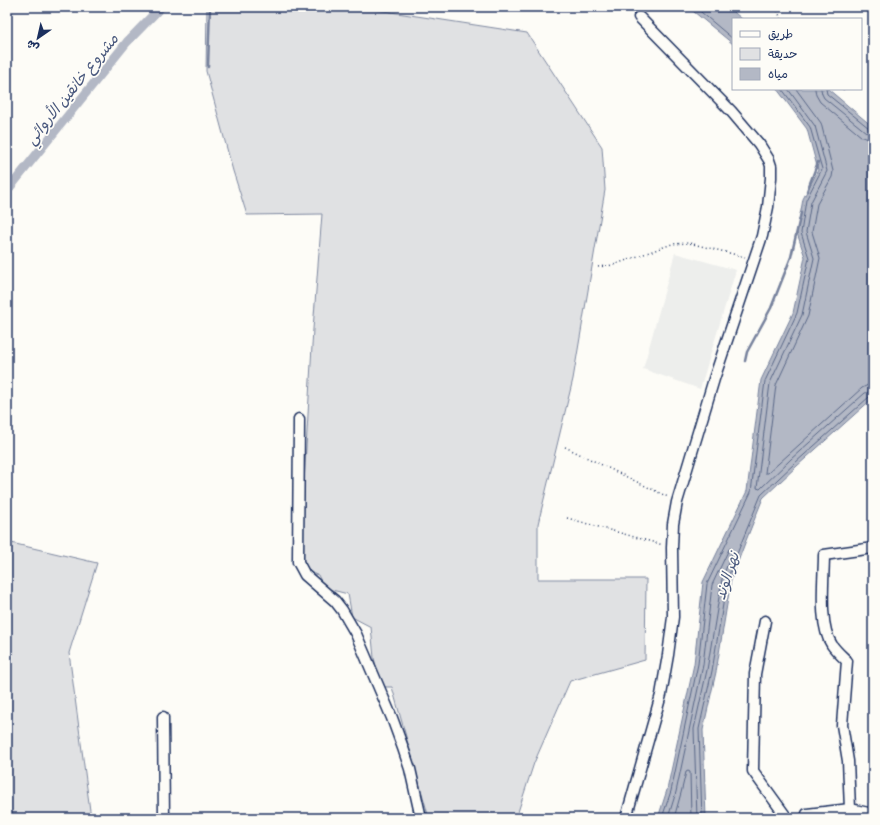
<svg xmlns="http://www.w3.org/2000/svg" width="880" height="825" font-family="Delius,'Playpen Sans Arabic',sans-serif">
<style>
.built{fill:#edeeec}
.green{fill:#e0e1e3;stroke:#7e88a0}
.water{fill:#b3b8c5;stroke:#76819c}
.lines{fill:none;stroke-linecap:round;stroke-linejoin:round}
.shore{stroke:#586687;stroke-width:1}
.stream{stroke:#76819c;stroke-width:2.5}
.canal{stroke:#b3b8c5;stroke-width:9}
.street-casing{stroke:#1b2f5e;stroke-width:13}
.path{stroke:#1b2f5e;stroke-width:1.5;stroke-dasharray:1 3;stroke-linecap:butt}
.street{stroke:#fdfcf7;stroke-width:10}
.labels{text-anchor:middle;stroke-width:3.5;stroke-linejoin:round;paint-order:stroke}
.water-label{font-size:15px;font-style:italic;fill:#49587d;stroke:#fdfcf7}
</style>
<rect width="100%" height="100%" fill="#fdfcf7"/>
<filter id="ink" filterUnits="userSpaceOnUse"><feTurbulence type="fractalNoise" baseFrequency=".025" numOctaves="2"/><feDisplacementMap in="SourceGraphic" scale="8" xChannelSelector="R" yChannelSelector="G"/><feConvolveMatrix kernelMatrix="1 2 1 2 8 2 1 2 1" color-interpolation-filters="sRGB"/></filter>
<g filter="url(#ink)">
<path class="built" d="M675,253l61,17 -36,119 -57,-20z"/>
<g class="green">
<path d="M207,7h151l169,26 75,114 3,43 -32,189 -35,145v55h108l-1,81 -75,21 -36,82 -18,55h-87l-37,-131h-11l-7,-29 -3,-31 -19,-10 -4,-23 -24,-6 -6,-13 -14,-4 -2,-54 11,-188 9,-115 -75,1 -14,-44 -27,-100z"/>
<path d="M7,542l90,21 -28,90 22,165h-84z"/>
</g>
<g class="water">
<path d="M688,7h40l14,12h-9v25z"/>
<path d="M777,89h51l45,38v271l-76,68 -34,32 -18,45 -14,37 -15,92 -13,58 3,88h-48l9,-28 27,-126 9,-82 44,-91 14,-111 32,-67 12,-56 -8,-24 6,-34 15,-29 -11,-41z"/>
</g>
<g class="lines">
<g class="shore">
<path d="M695,7l38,32"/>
<path d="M788,89l27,37 12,45 -16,31 -5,30 8,26 -12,57 -32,68 -13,105 3,1 31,-30 74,-66 8,-2"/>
<path d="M796,89l25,34 12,48 -1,6 -15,27 -5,28 8,26 -12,58 -32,69 -11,88h3l94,-85 6,-3h5"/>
<path d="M815,89l1,6 4,7 42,35 11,3"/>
<path d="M821,89l1,5 2,4 42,34 7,2"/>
<path d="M826,89l1,5 42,34 4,1"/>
<path d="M662,818l9,-27 27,-127 9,-80 44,-92 14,-111 32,-68 12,-55 -8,-25 5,-33 16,-31 -12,-42 -28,-38"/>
<path d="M668,818l8,-26 27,-127 9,-80 17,-36 2,-1 2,2 -11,29 -15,91 -13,59 3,89"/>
<path d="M674,818l7,-25 5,-21 2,-1 2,1 1,46"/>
<path d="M702,818l-3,-89 13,-58 15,-91 15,-39 19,-46 34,-32 74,-66 4,-1"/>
</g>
<g class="stream">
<path d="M208,67l2,-60"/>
<path d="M807,191l11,-29"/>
<path d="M745,361l2,-9 24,-44 20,-51 10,-44"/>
</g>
<path class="canal" d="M7,191l120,-149 34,-35"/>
<defs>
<g id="street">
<path d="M299,419l-1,143 7,13 30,26 7,9 14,24 36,84 11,30 7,21 11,49"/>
<path d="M765,621l-10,53 -2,97 34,47"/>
<path d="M163,717l1,101"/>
<path d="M850,809l-2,-48 -6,-36 5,-64c-5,-5 -11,-10 -15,-16 -14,-20 -8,-66 -8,-90l49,-7"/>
<path d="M626,818l35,-123 7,-40 5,-38 -1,-69 1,-24 4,-22 37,-123 48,-143 6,-29 3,-29v-12l-2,-6 -10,-16 -28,-33 -92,-94"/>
<path d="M806,818l1,-4 43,-5 23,5"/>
</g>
</defs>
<use href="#street" class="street-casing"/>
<g class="path">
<path d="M776,7l5,12"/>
<path d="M843,89l1,1"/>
<path d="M598,267l15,-2 59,-21 17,-1 56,14"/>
<path d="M565,447l103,50"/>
<path d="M567,518l96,27"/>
</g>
<use href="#street" class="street"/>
</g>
</g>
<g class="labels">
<g class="water-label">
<text transform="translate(72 89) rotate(-51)" y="5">مشروع خانقين الأروائي</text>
<text transform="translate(727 576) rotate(-72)" y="5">نهر الوند</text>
</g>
</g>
<rect width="880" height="825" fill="none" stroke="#fdfcf7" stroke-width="24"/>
<rect x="12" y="12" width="856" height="801" fill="none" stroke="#1b2f5e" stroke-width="1.5" filter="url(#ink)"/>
<rect x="732" y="18" width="130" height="72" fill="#fdfcf7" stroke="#a3aaba"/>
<rect x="740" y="31" width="20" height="6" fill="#fdfcf7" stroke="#a3aaba"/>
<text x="768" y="38" font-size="12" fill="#1b2f5e">طريق</text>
<rect x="740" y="48" width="20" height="12" fill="#e0e1e3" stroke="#a3aaba"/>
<text x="768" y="58" font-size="12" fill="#1b2f5e">حديقة</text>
<rect x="740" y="68" width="20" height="12" fill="#b3b8c5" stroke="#a3aaba"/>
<text x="768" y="78" font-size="12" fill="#1b2f5e">مياه</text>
<g transform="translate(38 38) rotate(214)" stroke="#fdfcf7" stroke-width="3" paint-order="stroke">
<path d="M0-3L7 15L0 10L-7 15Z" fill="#1b2f5e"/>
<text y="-6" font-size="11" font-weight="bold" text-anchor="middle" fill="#1b2f5e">ش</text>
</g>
</svg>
